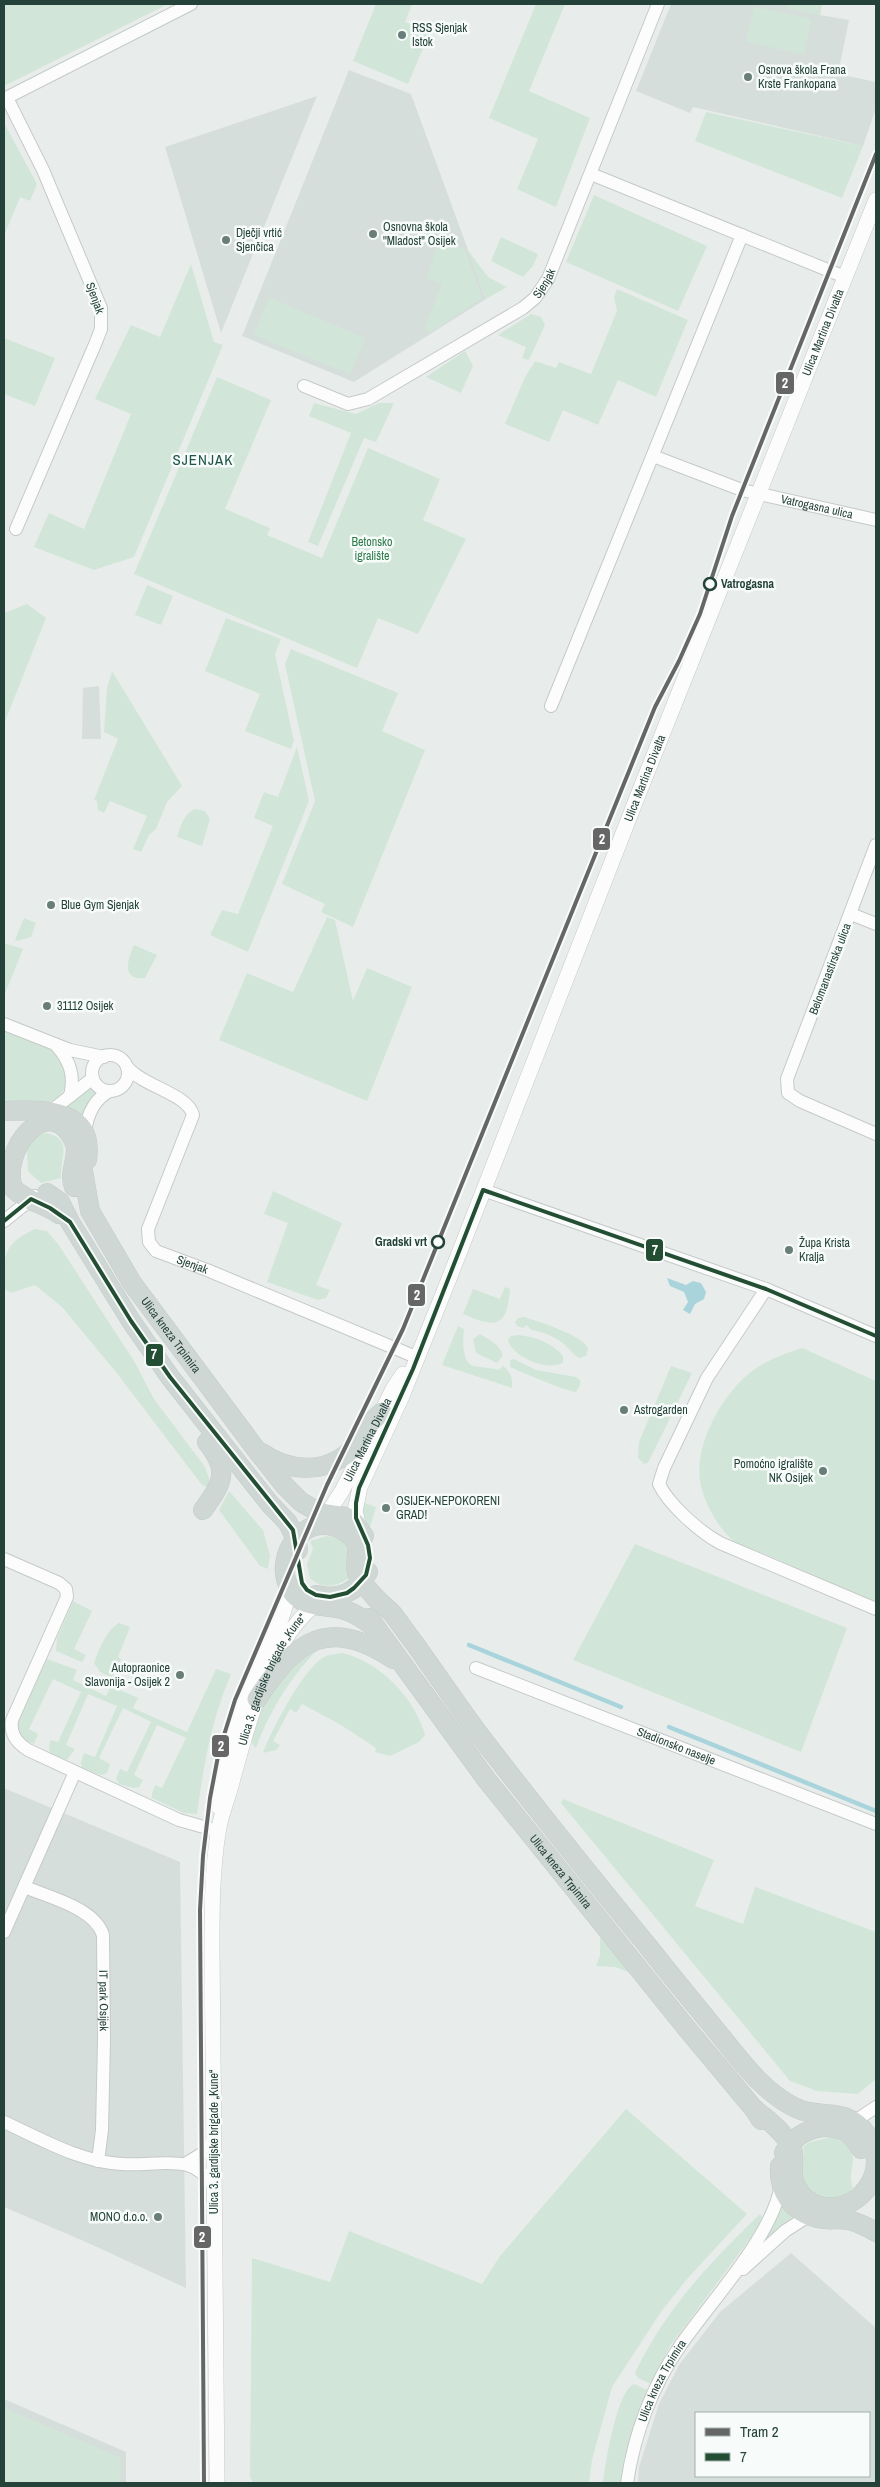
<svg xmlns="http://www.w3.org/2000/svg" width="880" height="2487" font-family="'Archivo Narrow',sans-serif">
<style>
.built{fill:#d6dedb;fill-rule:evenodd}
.green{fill:#d1e6d8}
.water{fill:#a9d4db}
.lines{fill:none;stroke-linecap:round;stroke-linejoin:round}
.stream{stroke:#a9d4db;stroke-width:4.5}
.minor-casing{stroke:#c5cac8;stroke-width:14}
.tertiary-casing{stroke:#c5cac8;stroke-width:16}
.primary-casing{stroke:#c3ccc9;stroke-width:20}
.minor{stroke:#fcfcfc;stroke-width:12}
.tertiary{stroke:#fcfcfc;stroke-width:15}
.primary{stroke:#cfd7d5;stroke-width:19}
.bus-1-casing{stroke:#f7fbf9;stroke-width:8}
.bus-1{stroke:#244e34;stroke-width:4}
.tram-1-casing{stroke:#f7fbf9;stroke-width:8}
.tram-1{stroke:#666;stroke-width:4}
.poi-dot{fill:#697e78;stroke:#f7fbf9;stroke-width:2}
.stop-dot{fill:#f7fbf9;stroke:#24423a;stroke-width:2.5}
.labels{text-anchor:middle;stroke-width:5;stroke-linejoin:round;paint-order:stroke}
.poi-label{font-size:12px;fill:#24423a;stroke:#f7fbf9;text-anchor:start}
.street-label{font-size:12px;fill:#24423a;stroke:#f7fbf9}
.park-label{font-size:12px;fill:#2d7a4b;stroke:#f7fbf9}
.stop-label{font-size:12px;font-weight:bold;fill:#24423a;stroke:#f7fbf9;text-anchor:start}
.quarter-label{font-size:15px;letter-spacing:1px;fill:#1f5548;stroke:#f7fbf9}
.line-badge{stroke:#f7fbf9;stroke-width:2}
.badge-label{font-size:14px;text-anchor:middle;font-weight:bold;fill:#fff}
</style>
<rect width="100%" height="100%" fill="#e8edeb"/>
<g class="built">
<path d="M671,4h151l-2,11 29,5 -11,54 38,8v26l-13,38 -170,-39 -3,6 -54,-22z"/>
<path d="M349,70l62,24 75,205 -132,83 -112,-46z"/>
<path d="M317,96l-96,237 -56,-186z"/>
<path d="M99,686l2,53h-19l1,-51z"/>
<path d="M4,1788l176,74 6,426 -100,-46 -82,-35z"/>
<path d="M791,2253l85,75v155h-238l1,-16 20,-63 20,-39 41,-53zM869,2413v63h-173v-63z"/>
<path d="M4,2399l122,53v31h-122z"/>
</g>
<g class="green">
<path d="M4,4h160l2,1 -162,81z"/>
<path d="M376,4h36l-7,18 25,10 -22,52 -55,-23z"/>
<path d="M536,4h29l-36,87 61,27 -34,89 -39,-18 21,-50 -49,-21z"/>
<path d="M788,4h34l-3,11 -33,-7z"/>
<path d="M754,7l57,12 -7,35 -58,-12z"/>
<path d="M706,112l157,34 -21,52 -147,-57z"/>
<path d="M4,123l33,61 -7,17 -10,-4 -16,39z"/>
<path d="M594,195l113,51 -29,65 -112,-49z"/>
<path d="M501,237l37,17 -5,12 -10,11 -32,-16z"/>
<path d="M438,242l27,8 17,48 -53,35 -4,-5 17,-45 -15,-5z"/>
<path d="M467,249l21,28 19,10 -21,12z"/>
<path d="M191,264l23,78 9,3 -89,212 -40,13 -60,-23 15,-34 35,16 47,-115 -36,-15 36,-74 29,12z"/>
<path d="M617,289l71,31 -32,77 -38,-17 -20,45 -35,-15 -14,32 -44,-18 20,-47 10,-16 21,7 3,-6 32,12 26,-63 -3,-14z"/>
<path d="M269,298l96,40 -15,36 -96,-39z"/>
<path d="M531,314l10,3 4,8 -16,35 -7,-2 4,-11 -28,-12z"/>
<path d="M4,338l51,20 -20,48 -31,-12z"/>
<path d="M465,351l8,15 -12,27 -35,-16z"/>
<path d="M217,377l54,23 -46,109 45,19 -3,7 55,23 46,-110 72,31 -17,41 43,19 -48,95 -40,-16 -21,50 -223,-94z"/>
<path d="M314,403l42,11 23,-11h15l-18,39 -12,-4 -46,108 -10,-4 43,-109 -42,-17z"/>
<path d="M147,585l26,11 -12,29 -26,-10z"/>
<path d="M27,604l19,14 -42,106v-111z"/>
<path d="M226,618l55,21 -6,15 19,87 -3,8 -46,-18 15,-37 -55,-23z"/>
<path d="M291,649l107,44 -16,38 43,19 -72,177 -32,-15 4,-8 -43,-20 33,-83 -30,-137z"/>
<path d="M112,671l70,115 -15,16 -11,27 -7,6 -8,17 -8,-3 14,-33 -37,-15 -6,12 -6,-3 -1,-9 -3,-1 24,-61 -14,-7 3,-43z"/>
<path d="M297,747l12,54 -61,151 -38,-17 12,-25 16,4 35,-88 -19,-8 10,-26 14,5z"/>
<path d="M195,809l10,2 5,8 -8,27 -25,-9c4,-11 6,-23 18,-28z"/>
<path d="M327,917l8,3 18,81 14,-33 45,19 -45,114 -148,-61 28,-67 46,19z"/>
<path d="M24,918l12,5 -5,14 -14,4 -2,-1z"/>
<path d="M4,943l19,6 -19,47z"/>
<path d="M134,945l23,10 -12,23c-25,2 -17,-19 -11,-33z"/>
<path d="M4,1031c18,7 41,12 55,25 5,5 9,14 8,21 -1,31 -40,33 -63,23z"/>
<path d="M89,1085l9,6 -16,24 -17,-7z"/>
<path d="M45,1133c29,5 15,24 16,45l-20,5 -13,-12 -1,-21 -4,-8 11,-7z"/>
<path d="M273,1191l69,32 -26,62 14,5 -4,8 -8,2 -51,-18 21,-59 -24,-9z"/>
<path d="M35,1229l12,2 11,13 76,117 20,38 51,68 5,14 -1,7 -7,-3 -86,-113 -54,-65 -27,-22 -24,8 -7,-4c0,-33 -2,-45 31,-60z"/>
<path d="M505,1287l5,2c-3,38 -13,40 -47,25l10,-25 27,10z"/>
<path d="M524,1317c16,5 56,17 64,31l-2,8 -7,2c-6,-4 -7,-6 -12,-11 -8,-9 -25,-16 -36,-17l-4,-5 -4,3 -6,-2 -2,-4 3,-4z"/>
<path d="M458,1326l6,3c-1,9 -3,34 10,37 8,2 16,1 24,4l5,-4c8,7 10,12 9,22l-70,-23z"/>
<path d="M480,1334c10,6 19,10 23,21l-6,8 -21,-10 -3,-14z"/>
<path d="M519,1335c16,2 34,8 44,21v7c-16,8 -50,-5 -55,-23l3,-4z"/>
<path d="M802,1348l74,33v222c-37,-16 -74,-32 -111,-49 -10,-4 -27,-8 -35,-16 -13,-13 -25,-34 -29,-52 -9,-38 20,-91 50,-114 15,-12 33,-18 51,-24z"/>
<path d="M514,1359l22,11 40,7 4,3v5l-4,7c-8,0 -55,-20 -66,-25v-7z"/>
<path d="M671,1366l21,7 -44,90 -4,1 -6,-6 1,-16z"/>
<path d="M229,1491l34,39 7,26 -2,13 -8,-3 -41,-56z"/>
<path d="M362,1502l14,5 -7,23 -8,-21z"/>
<path d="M327,1536c32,4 14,24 22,42 -13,9 -27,12 -39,0l-3,-14 6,-15 -3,-8z"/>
<path d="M635,1544l212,84 -46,124 -228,-92z"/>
<path d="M73,1601l19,10 -18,38 12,6 -4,7 -26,-11 1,-13z"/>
<path d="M119,1623l11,4 -12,30 3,2 -8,19 -13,-6 -6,-9c5,-13 12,-33 25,-40z"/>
<path d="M322,1646c-29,26 -53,66 -66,102 -3,-3 -5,-5 -5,-10 -1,-19 39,-78 56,-87 4,-3 11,-3 15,-5z"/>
<path d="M342,1653c37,8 73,45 83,82l-6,7 -29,14 -15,-4 1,-4 -35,-23 -39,-21 -6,9 -6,-4 -17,32 7,4 -4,5 -13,3c8,-22 42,-88 63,-97 5,-2 11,-2 16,-3z"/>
<path d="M47,1659l30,11 -4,10 33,16 5,-10 27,12 -5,10 54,24 29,-63 15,5c-20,47 -27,90 -34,140l-13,-1 -32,-15v-4l3,-9 7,3 24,-50 -29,-13 -23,50 9,5 -4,7 -6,1 -14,-4 -3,-5 4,-10 7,3 24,-50 -28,-14 -24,50 11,6 -3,9 -6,2 -19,-7 -1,-6 3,-9 11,4 22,-51 -29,-12 -22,51 9,4 -8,11 -17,-6 -1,-9 2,-5 7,2 23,-50 -28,-13 -24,50 9,5 -4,10c-12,-5 -17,-7 -17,-21z"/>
<path d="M563,1799l151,61 -19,46 48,18 12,-37 121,45v147l-18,15 -41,-3 -27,-10 -229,-278z"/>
<path d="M602,1936l27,33 -1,3 -13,-5 -19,-1 4,-11v-16z"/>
<path d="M626,2109l121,105 -60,65 -26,33 -49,75 -20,73 -3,23h-336l-3,-6 2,-219 78,24 19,-51 133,53 18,-28z"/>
<path d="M832,2137c36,16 13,27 21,51 -4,3 -8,8 -13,9 -18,7 -40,-5 -39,-26 1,-9 4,-15 2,-24l7,-5z"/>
<path d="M785,2203l11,11 -29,24 -2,-3z"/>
<path d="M760,2214l4,6 -94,126 -19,38 -13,-6 -3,-5c31,-65 74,-109 125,-159z"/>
<path d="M634,2384l15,7 -24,65 -5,27h-17c2,-18 14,-93 31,-99z"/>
<path d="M4,2408l117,50 -1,25h-116z"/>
</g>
<path class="water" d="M667,1278l19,7 7,-4 8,2 5,9 -2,7 -9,5 -5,10 -7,-4 5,-8 -4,-10 -14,-6z"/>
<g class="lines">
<g class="stream">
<path d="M469,1645l152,62"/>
<path d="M669,1727l207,84"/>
</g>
<defs>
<g id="minor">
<path d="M7,98l36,72 58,138v21l-5,13 -80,187"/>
<path d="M4,99l187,-95"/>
<path d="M591,174l254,103"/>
<path id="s1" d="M304,386l44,18 20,-5 155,-91 12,-10 13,-19 110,-275"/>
<path id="s2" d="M653,456l89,34 134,30"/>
<path d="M551,706l191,-471"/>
<path d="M876,845l-89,234 1,14 12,8 76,33"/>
<path d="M851,914l25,10"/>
<path d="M4,1024l66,26 34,7"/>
<path d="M56,1045c14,16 19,30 14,51"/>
<circle cx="110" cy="1073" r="18"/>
<path id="s3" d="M127,1067c17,20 61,27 66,48l-45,114 1,13 7,9 51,19 209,87"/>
<path d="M46,1115l47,-37"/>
<path d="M85,1133c2,-17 9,-34 25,-42"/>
<path d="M483,1190l283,99 110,47"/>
<path d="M4,1221l31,-25"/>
<path d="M766,1289l-59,89 -43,90 -5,16c10,21 41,48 61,59l156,66"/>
<path d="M4,1559l55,24 7,6 1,8 -55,123c-2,14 4,22 16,30l151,70 39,11"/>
<path id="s4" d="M476,1668l400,156"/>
<path id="s5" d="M25,1887c23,10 70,21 78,48l1,106 -2,89 -4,31"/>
<path d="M4,1932l71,-160"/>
<path d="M4,2122c37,17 76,40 118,42 21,2 45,-4 65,1 12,3 20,12 27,21"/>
<path d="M849,2125l27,-18"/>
<path d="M185,2164l18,-11 11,-13"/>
<path d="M743,2269l42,-38 28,-18"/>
<path id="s6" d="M627,2483c7,-48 25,-97 53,-137 30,-44 94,-111 101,-162"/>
</g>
<g id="tertiary">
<path id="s7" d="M322,1522l20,-31 51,-102 10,-15"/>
<path id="s8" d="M359,1528l-4,-17 5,-24 42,-91 45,-112 193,-494 236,-590"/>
<path d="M217,1806c4,-44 20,-89 37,-129 12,-29 34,-59 34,-92"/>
<path id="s9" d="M217,2483l-5,-535c0,-38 0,-77 6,-115 2,-16 9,-32 13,-47 15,-56 39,-153 90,-185"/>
</g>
<g id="primary">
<path d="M4,1111c36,-1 91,-5 83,49"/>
<path id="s10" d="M83,1171l7,40 42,72 123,165 30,38 16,16 19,11 26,4 9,6 9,13"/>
<path d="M47,1193l13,9 10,20 61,99 39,56 99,126 19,20 9,19 1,8"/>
<path d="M59,1214c-14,-10 -34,-13 -46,-26 -13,-37 34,-97 60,-49 9,15 -6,32 1,48"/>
<path d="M262,1453c27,19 63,21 88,-2 8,-7 12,-17 18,-25 4,-5 9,-9 14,-14"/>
<path d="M203,1510c20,-28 27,-39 4,-68"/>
<path d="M316,1595c22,6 41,-3 52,-23"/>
<path id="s11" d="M369,1618l117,161 202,251 66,79 7,11"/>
<path d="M374,1627c-10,-8 -20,-15 -33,-18 -18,-4 -40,-1 -51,-20 -19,-34 17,-81 54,-58 23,14 7,27 14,45 3,7 11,14 16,20 5,6 12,11 18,17 8,10 15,21 23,31 22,31 43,62 66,93 54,70 110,140 166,208 22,28 45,56 68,84 23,28 47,63 81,79 16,8 33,4 49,9 18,7 31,26 31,45 0,12 -6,25 -15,33 -21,20 -57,16 -67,-14 -4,-12 3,-25 -4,-37 -9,-14 -22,-25 -36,-35"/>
<path d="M257,1699c38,-59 72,-83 136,-40"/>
<path d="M784,2153c16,-30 60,-37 77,-4"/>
<path d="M780,2166c-2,25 12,46 37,52 10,3 21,0 31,2 10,2 19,7 28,12"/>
</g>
</defs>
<use href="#minor" class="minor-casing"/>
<use href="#tertiary" class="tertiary-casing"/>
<use href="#primary" class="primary-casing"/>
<use href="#minor" class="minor"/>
<use href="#tertiary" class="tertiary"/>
<use href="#primary" class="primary"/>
<defs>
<path id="bus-1" d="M4,1221l27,-22 19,9 20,14 61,99 39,56 123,153 9,53 5,7 9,5 14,2 17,-4 7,-5 12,-13 4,-17 -2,-13 -12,-27v-15l3,-15 54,-119 70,-179 283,99 110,47"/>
</defs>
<use href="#bus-1" class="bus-1-casing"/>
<use href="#bus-1" class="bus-1"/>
<defs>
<path id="tram-1" d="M204,2483l-4,-573 3,-54 7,-58 9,-47 16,-51 92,-215 76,-156 252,-622 24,-46 21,-47 32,-98 144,-362"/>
</defs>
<use href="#tram-1" class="tram-1-casing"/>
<use href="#tram-1" class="tram-1"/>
</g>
<g class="poi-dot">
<circle cx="402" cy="35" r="5"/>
<circle cx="748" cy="77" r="5"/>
<circle cx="373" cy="234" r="5"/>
<circle cx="226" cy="240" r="5"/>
<circle cx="51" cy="905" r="5"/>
<circle cx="47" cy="1006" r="5"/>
<circle cx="789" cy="1250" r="5"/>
<circle cx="624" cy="1410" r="5"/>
<circle cx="823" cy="1471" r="5"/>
<circle cx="386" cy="1508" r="5"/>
<circle cx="180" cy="1675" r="5"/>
<circle cx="158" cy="2217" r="5"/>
</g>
<g class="stop-dot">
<circle cx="710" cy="584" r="6"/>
<circle cx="438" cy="1242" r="6"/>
</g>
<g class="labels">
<g class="poi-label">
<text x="412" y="32">RSS Sjenjak<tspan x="412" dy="14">Istok</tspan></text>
<text x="758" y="74">Osnova škola Frana<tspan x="758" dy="14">Krste Frankopana</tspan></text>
<text x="383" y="231">Osnovna škola<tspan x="383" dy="14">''Mladost'' Osijek</tspan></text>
<text x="236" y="237">Dječji vrtić<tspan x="236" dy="14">Sjenčica</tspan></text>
<text x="61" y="909">Blue Gym Sjenjak</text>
<text x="57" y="1010">31112 Osijek</text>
<text x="799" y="1247">Župa Krista<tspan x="799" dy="14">Kralja</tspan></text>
<text x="634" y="1414">Astrogarden</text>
<text x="813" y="1468" text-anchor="end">Pomoćno igralište<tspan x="813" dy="14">NK Osijek</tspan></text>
<text x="396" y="1505">OSIJEK-NEPOKORENI<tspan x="396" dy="14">GRAD!</tspan></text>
<text x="170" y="1672" text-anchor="end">Autopraonice<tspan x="170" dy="14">Slavonija - Osijek 2</tspan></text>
<text x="148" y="2221" text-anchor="end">MONO d.o.o.</text>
</g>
<g class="street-label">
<text dy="4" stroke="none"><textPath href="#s1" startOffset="281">Sjenjak</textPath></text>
<text transform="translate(95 298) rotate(70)" y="4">Sjenjak</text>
<text dy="4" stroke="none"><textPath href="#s8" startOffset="1286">Ulica Martina Divalta</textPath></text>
<text dy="4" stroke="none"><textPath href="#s2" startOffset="172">Vatrogasna ulica</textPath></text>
<text dy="4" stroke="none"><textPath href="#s8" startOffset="806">Ulica Martina Divalta</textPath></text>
<text transform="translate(830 969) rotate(-69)" y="4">Belomanastirska ulica</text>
<text dy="4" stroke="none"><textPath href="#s3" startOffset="269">Sjenjak</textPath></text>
<text dy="4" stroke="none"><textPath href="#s10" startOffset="189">Ulica kneza Trpimira</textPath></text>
<text dy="4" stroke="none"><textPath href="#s7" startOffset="94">Ulica Martina Divalta</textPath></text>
<text dy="4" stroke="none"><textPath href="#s9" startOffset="814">Ulica 3. gardijske brigade „Kune“</textPath></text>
<text dy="4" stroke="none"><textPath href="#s4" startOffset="215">Stadionsko naselje</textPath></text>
<text dy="4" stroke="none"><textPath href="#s11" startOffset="318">Ulica kneza Trpimira</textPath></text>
<text dy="4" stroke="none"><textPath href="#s5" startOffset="160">IT park Osijek</textPath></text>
<text transform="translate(214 2142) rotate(-90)" y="4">Ulica 3. gardijske brigade „Kune“</text>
<text dy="4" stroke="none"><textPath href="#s6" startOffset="109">Ulica kneza Trpimira</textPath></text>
</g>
<g class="park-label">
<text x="372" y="546">Betonsko<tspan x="372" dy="14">igralište</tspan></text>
</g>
<g class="stop-label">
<text x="721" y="588">Vatrogasna</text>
<text x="427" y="1246" text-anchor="end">Gradski vrt</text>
</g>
<g class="quarter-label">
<text x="203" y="465">SJENJAK</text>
</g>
</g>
<g class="line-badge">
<rect x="775" y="371" width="20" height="24" rx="5" fill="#666"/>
<rect x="592" y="827" width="19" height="24" rx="5" fill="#666"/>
<rect x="645" y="1238" width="19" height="24" rx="5" fill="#244e34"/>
<rect x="407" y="1283" width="19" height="24" rx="5" fill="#666"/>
<rect x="145" y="1343" width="19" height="24" rx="5" fill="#244e34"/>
<rect x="211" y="1734" width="19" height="24" rx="5" fill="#666"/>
<rect x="193" y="2225" width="19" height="24" rx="5" fill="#666"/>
</g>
<g class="badge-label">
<text x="785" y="388">2</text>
<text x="602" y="844">2</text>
<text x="655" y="1255">7</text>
<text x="417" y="1300">2</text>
<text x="154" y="1359">7</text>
<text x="221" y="1751">2</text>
<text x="202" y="2242">2</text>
</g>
<rect width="880" height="2487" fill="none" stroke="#24423a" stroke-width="10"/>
<rect x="695" y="2412" width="175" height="65" fill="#f7fbf9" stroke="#a3b1ad"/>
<rect x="705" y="2428" width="25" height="8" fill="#666666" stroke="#a3b1ad"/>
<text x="740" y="2437" font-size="15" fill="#24423a">Tram 2</text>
<rect x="705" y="2453" width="25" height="8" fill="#244e34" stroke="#a3b1ad"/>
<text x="740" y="2462" font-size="15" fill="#24423a">7</text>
</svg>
